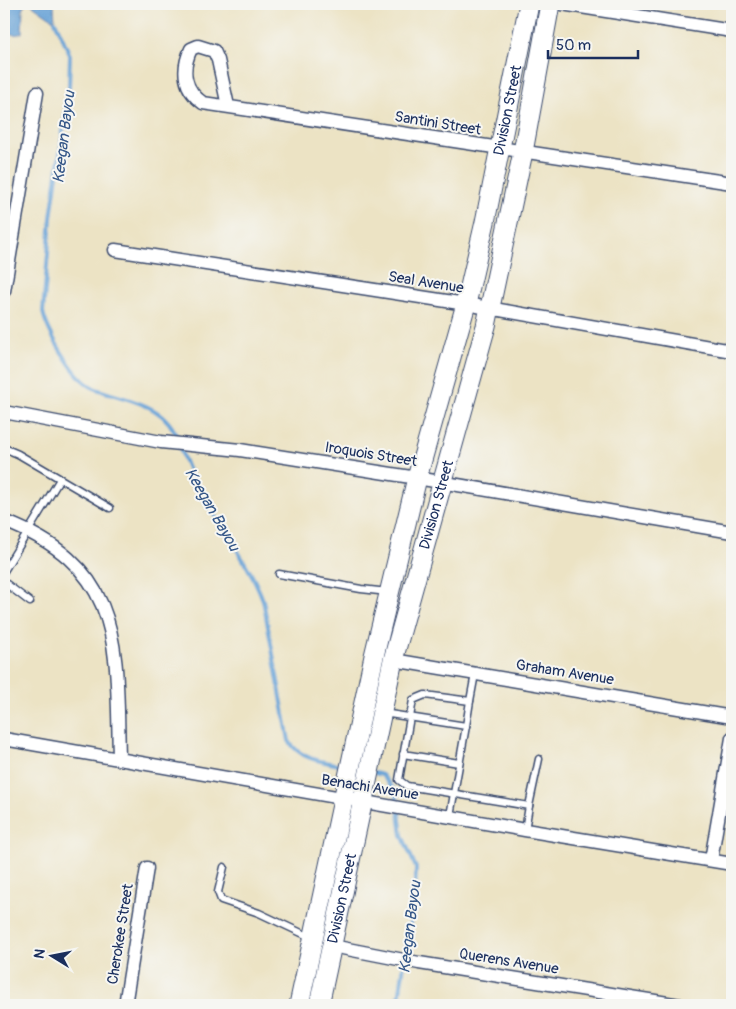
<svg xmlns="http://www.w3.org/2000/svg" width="736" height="1009" font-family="Pangolin,sans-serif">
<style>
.water{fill:#66a1d6;stroke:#40689a}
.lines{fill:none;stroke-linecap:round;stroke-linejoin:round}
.stream{stroke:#66a1d6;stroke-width:4}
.lane-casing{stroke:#3a4a6d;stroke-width:9}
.street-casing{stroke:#3a4a6d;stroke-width:15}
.secondary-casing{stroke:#3a4a6d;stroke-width:21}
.lane{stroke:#fff;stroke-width:6}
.street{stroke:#fff;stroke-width:12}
.secondary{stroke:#fff;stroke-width:19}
.labels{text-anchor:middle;stroke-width:4;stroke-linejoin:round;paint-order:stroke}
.street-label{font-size:15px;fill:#1b2f5e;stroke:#f6f6f2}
.water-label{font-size:16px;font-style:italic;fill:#355788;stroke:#f6f6f2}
</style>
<rect width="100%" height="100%" fill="#f6f6f2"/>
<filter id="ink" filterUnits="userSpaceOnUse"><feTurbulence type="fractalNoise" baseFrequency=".02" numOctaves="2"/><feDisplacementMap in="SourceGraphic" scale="10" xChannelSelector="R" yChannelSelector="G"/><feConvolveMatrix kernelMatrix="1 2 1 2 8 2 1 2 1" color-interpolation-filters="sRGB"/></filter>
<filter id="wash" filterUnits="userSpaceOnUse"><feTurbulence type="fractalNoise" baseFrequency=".0096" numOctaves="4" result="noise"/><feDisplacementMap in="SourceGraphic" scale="20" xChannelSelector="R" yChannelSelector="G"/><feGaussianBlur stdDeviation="1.12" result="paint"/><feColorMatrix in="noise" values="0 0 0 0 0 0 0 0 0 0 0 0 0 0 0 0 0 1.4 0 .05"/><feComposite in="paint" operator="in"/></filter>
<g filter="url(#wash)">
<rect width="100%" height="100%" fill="#ece3c4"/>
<g class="water">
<path d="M4,4h22l-3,3 -1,26c-20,8 -18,-16 -18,-29z"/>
<path d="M31,4h23l1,17z"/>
</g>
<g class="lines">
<g class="stream">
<path d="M55,21l15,34 -1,32 -18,131 -8,94c4,19 32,68 51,76 31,13 72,14 84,52"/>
<path d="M180,447c16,55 63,99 83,153l26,141c12,20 36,21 57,25"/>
<path d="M375,773l7,2 14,17 6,43 14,33 -1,22 -17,115"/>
</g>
</g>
</g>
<g filter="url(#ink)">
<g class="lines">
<defs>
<g id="lane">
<path d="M4,448l14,6 92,54"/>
<path d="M4,571l56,-92"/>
<path d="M279,574l82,15 27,3"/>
<path d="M4,582l26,20"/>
<path d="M475,674l-5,27 -45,-6 -12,5 -14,80 8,6 122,20 -4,24"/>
<path d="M383,713l83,13 -16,90"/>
<path d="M466,726l4,-25"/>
<path d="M403,754l56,9"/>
<path d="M529,806l10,-47"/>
<path d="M224,867l-6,25 3,8 38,13 51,24"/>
</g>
<g id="street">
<path d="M562,4l170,27"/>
<path d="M228,106l-10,-46 -4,-9 -16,-5 -7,3c-10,21 -7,41 12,54l529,80"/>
<path d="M115,250l351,54 266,47"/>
<path d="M4,291l33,-198"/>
<path d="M4,412l157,30 79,8 177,28 315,54"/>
<path d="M4,521c122,47 112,127 115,237"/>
<path d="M393,660l339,57"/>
<path d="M4,739l521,91 207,34"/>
<path d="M711,860l21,-122"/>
<path d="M332,946l87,17 261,42"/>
<path d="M125,1005l22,-137"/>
</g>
<g id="secondary">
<path id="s1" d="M299,1005l75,-349 43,-178 49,-174 19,-82 44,-218"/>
<path id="s2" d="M319,1005l74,-345 93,-334 37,-174 27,-148"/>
</g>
</defs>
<use href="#lane" class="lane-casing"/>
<use href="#street" class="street-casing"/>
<use href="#secondary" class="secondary-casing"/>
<use href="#lane" class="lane"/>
<use href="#street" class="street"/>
<use href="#secondary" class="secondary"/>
</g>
</g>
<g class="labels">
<g class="street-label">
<text dy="5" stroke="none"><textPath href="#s1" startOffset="919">Division Street</textPath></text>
<text transform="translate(438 123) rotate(9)" y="5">Santini Street</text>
<text transform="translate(426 282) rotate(9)" y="5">Seal Avenue</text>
<text transform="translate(371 454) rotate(9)" y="5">Iroquois Street</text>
<text dy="5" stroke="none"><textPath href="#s2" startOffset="514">Division Street</textPath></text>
<text transform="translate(565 672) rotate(9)" y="5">Graham Avenue</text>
<text transform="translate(370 787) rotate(9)" y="5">Benachi Avenue</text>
<text dy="5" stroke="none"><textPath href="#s2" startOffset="109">Division Street</textPath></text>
<text transform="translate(120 934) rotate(-81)" y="5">Cherokee Street</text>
<text transform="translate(509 961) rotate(9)" y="5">Querens Avenue</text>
</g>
<g class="water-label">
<text transform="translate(63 137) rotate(-83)" y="6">Keegan Bayou</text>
<text transform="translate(213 509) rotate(60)" y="6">Keegan Bayou</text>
<text transform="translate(409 927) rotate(-83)" y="6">Keegan Bayou</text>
</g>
</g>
<rect width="736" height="1009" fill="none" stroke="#f6f6f2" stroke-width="20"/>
<g transform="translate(52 956) rotate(280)" stroke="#f6f6f2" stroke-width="4" paint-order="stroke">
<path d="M0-4L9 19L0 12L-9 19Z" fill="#1b2f5e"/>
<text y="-8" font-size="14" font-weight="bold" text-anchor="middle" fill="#1b2f5e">N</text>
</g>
<path d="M548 50v8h90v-8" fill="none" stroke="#1b2f5e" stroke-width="2.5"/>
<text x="556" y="50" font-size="15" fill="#1b2f5e" stroke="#f6f6f2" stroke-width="4" paint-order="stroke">50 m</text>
</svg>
